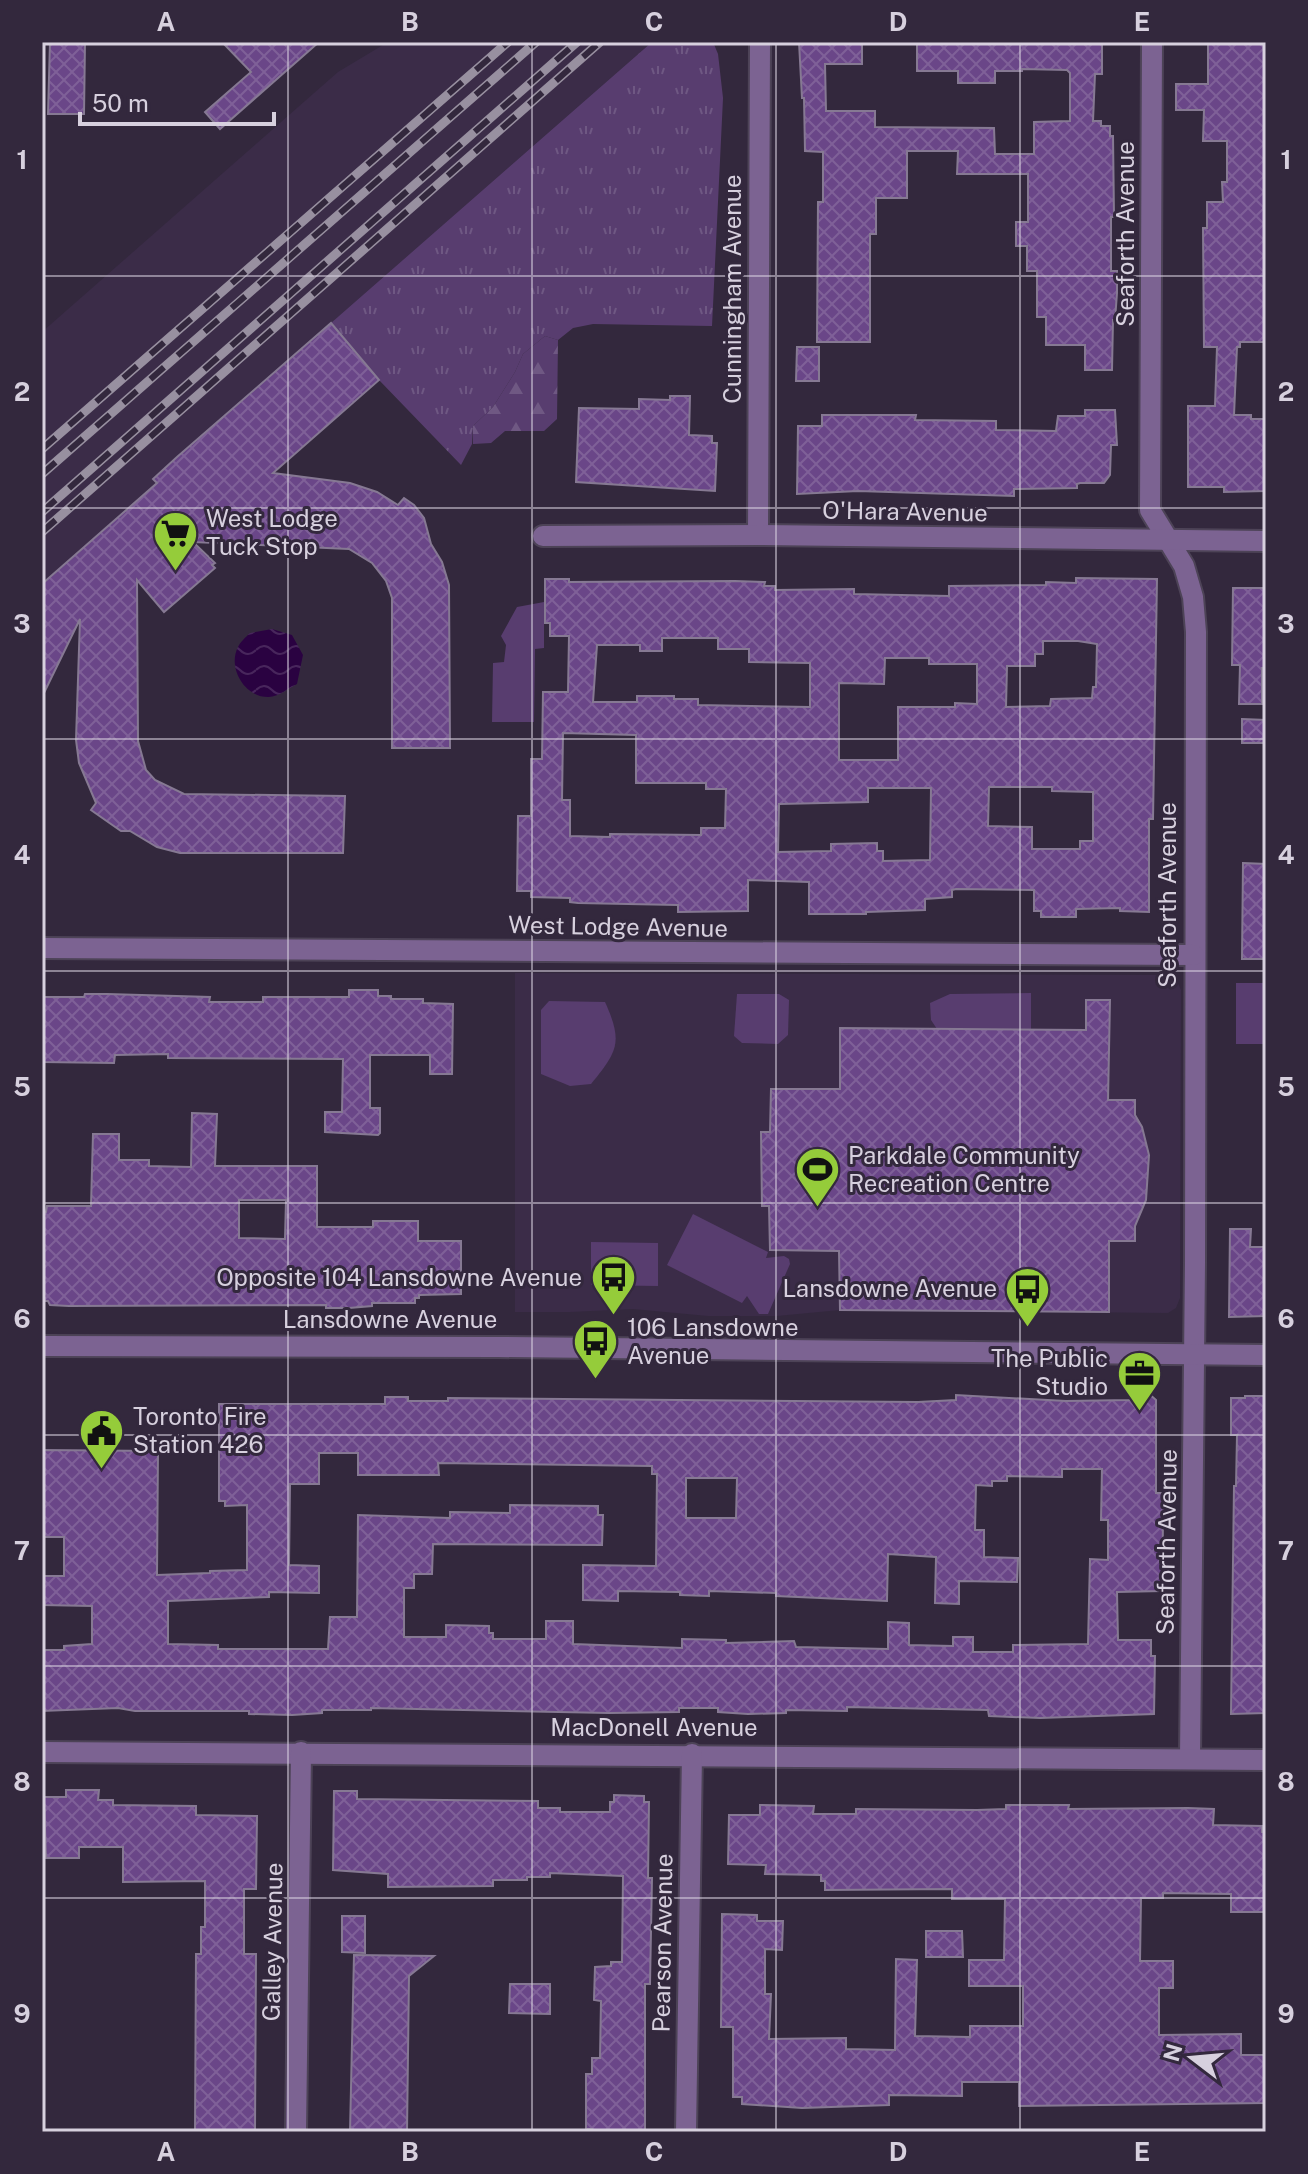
<svg xmlns="http://www.w3.org/2000/svg" width="1308" height="2174" font-family="'Public Sans',sans-serif">
<style>
.built{fill:#3b2c48}
.grass{fill:url(#grass-tufts)}
.forest{fill:url(#forest-firs)}
.green{fill:#583d6f}
.water{fill:url(#water-waves)}
.building{fill:url(#building-cross-hatch);stroke:#867993;stroke-width:2;fill-rule:evenodd}
.lines{fill:none;stroke-linecap:round;stroke-linejoin:round}
.minor-casing{stroke:#4d4357;stroke-width:24}
.minor{stroke:#7c6392;stroke-width:20}
.rail-casing{stroke:#9890a0;stroke-width:9}
.rail{stroke:#33283d;stroke-width:6;stroke-dasharray:18;stroke-linecap:butt}
.grid{fill:none;stroke:#d7d0de;stroke-width:2;stroke-opacity:0.55}
.labels{text-anchor:middle;stroke-width:6;stroke-linejoin:round;paint-order:stroke}
.street-label{font-size:24px;fill:#d7d0de;stroke:#33283d}
.poi-label{font-size:24px;fill:#d7d0de;stroke:#33283d;text-anchor:start}
.neatline{fill:none;stroke:#d7d0de;stroke-width:3}
.grid-label{font-size:26px;text-anchor:middle;font-weight:bold;fill:#d7d0de}
</style>
<defs>
<pattern id="grass-tufts" width="24" height="20" patternUnits="userSpaceOnUse" patternTransform="scale(2)"><rect width="24" height="20" fill="#583d6f"/><path d="M3 7l-1-3M5 7V3M7 7l1-3M15 17l-1-3M17 17v-4M19 17l1-3" fill="none" stroke="#6f5883"/></pattern>
<pattern id="forest-firs" width="22" height="20" patternUnits="userSpaceOnUse" patternTransform="scale(2)"><rect width="22" height="20" fill="#583d6f"/><path d="M5 1l3.5 6h-7zM16 11l3.5 6h-7z" fill="#6f5883"/></pattern>
<pattern id="water-waves" width="16" height="10" patternUnits="userSpaceOnUse" patternTransform="scale(2)"><rect width="16" height="10" fill="#2a0241"/><path d="M0 5q4-4 8 0t8 0" fill="none" stroke="#48265c"/></pattern>
<pattern id="building-cross-hatch" width="8" height="8" patternUnits="userSpaceOnUse" patternTransform="scale(2)"><rect width="8" height="8" fill="#6a4688"/><path d="M0 0l8 8M0 8l8-8" fill="none" stroke="#7f6098"/></pattern>
</defs>
<rect width="100%" height="100%" fill="#33283d"/>
<g class="built">
<path d="M388,42h264l-499,437 4,4 -115,101v-252l296,-260z"/>
<path d="M515,973l654,2 9,8 3,7 -1,308 -4,10 -8,5 -328,-3 -63,6h-69l-75,-7 -63,3h-55z"/>
</g>
<path class="grass" d="M652,42h61l5,12 5,44 -11,228 -119,-2 -20,4 -15,12 -13,-4 -22,18 -8,18 -22,35 -20,19 -1,18 -11,21 -82,-85 -48,-57z"/>
<path class="forest" d="M545,336l13,4 -1,79 -13,12h-39l-14,12 -18,1v-18l20,-19 22,-35 8,-18z"/>
<g class="green">
<path d="M544,602v46l-9,1 -1,73h-42l1,-59 11,-1 2,-17 -5,-9 16,-29z"/>
<rect x="1236" y="983" width="30" height="61"/>
<path d="M1031,993v36h-94l-6,-9 -1,-17 20,-9z"/>
<path d="M737,994h42l10,6 -1,35 -10,9 -36,-1 -8,-7z"/>
<path d="M549,1001l56,1c18,40 13,49 -14,82l-21,2 -29,-12v-64z"/>
<path d="M693,1214l75,38 -2,6 18,-2 5,3 1,5 -22,50h-9l-12,-18 -5,7 -75,-38z"/>
<path d="M591,1242l67,1v43l-67,-1z"/>
</g>
<path class="water" d="M272,629l20,6 11,20 -6,29c-8,4 -19,13 -28,13 -24,1 -42,-29 -31,-50 2,-5 8,-10 12,-14z"/>
<g class="building">
<path d="M50,42h35l-1,72h-36z"/>
<path d="M222,42h97l-99,87 -15,-17 46,-40z"/>
<path d="M799,42h63v22h-37l1,47h49v16l119,1 1,26h39v-32l36,-1v-48l-3,-3 -45,-1v2h-27v12h-37v-12h-41v-29h185v32h-7l-2,47h8v5h9v10h3l1,81h-3v54h6v22l-2,27h-2l-1,50h-27v-25h-39v-28h-9v-46h-10v-25h-11v-24h12v-48h-71l1,-23h-51v47h-31v36h-6v108h-53l1,-140h5v-50l-18,-1 -1,-53h-2z"/>
<path d="M1208,42h58v300h-26v5h-3l-3,68h17v4h15v72l-42,1v-5h-36v-81h27l2,-59h-13l-1,-119h4v-26h16l-1,-20h5v-41h-24l1,-31h-28v-26h32z"/>
<path d="M331,323l48,57 -106,93 77,10 27,9 21,13 6,-7 10,7 10,13 7,26 11,18 7,23 1,163h-58v-150l-6,-17 -14,-18 -23,-14 -156,-7 22,21 -3,2 3,3 -51,44 -27,-32 1,161 8,29 9,10 29,14 161,2 -2,57h-163l-23,-6 -27,-16h-9l-30,-21 5,-7 -17,-40 -3,-23 4,-121 -38,78v-113l115,-101 -4,-4 24,-22z"/>
<path d="M797,347h22v34h-23z"/>
<path d="M670,396h20l-1,39 23,1v7h5l-2,48 -139,-9 3,-74 60,1v-10l31,1z"/>
<path d="M1085,410h30l2,35h-6l-1,30 -6,8h-24l-3,1v4l-63,1v7l-156,-5 -61,3 1,-68h24v-11h94l-1,5 81,1v9l60,1 2,-15h27z"/>
<path d="M1076,578l81,1 -4,240h-4v93l-29,-1v-3l-44,1v8h-35v-6h-7v-21l-78,-1 -4,1v7l-27,2v11l-59,2v2h-57v-32l-61,-2v31l-70,1v-7l-100,-2 -8,-1v-4l-39,-1v-6h-14l1,-75h13v-57h11l1,-67h25l1,-56h-19v-13h-5v-44h24v3l166,-1 30,1 -1,4h11v4l79,-1v5l95,2v-10l97,-1v-3l30,1zM662,638h56v11h31v13l61,1v44l-112,-2v-6h-24v-3h-37v6h-44l4,-57h43v6h22zM1043,641h35l19,3 -1,43h-3l-1,11 -41,1 -1,7 -44,1 1,-41h28v-12h8zM885,658h44v6h48v40l-22,-1v4h-57v53h-59v-77l45,1zM563,733l73,2v48h70v6h20l-1,39h-24v7l-91,-1v3l-40,-1v-36h-8zM989,787h63v4l41,1v49h-13v8h-48v-22l-44,-1zM868,788h63l-1,72 -47,1v-10h-6v-8l-46,1v7l-53,1 1,-48 89,-2z"/>
<path d="M1233,588h33v80h-4v36h-23l1,-39h-8z"/>
<path d="M1242,719l24,1v23h-24z"/>
<path d="M1243,863l23,1v95h-24z"/>
<path d="M349,990h29v6h13v3h32v4l30,1 -1,70h-22v-19h-60v53h10v25l-2,2 -53,-3v-20h17l1,-53 -175,-1v-4l-53,1 -1,8 -72,-1v-65h42l1,-3h22l103,3 -1,5h54v-5h86z"/>
<path d="M1086,1000h24l-2,100h27v15l7,12 7,28 -3,45 -11,26v15h-26v71l-269,-2 -1,-59 -69,-1 -1,-44h-7l-1,-74h9l1,-43h69v-61l246,2z"/>
<path d="M192,1113l25,1 -2,52h102v61h56v-6h45v20h43v53l-42,1v3h-4v5h-43v3l-23,2h-23v-3l-257,1 -19,-1 -2,-4h-6v-89h4l1,-6h44l2,-72h26v26h30v6l42,1zM239,1200h47l-1,39 -46,-1z"/>
<path d="M1230,1229h21l-1,18h16v69l-37,1z"/>
<path d="M1130,1393h18l8,7v93h10v29h-3l-1,69 -45,1 1,48h33v16h4l-1,58 -114,4 -51,-2 -1,-6 -141,-3v4l-61,-1v3l-38,1 -30,-2v-4h-39v4l-70,1 -238,-5v2h-49v3l-30,2 -43,-1v-3h-114l-17,-3 -76,3v-61h22v-4l28,-2v-38l-50,-1v-29h22v-39h-22v-87l116,1 -1,124 53,-2v-2l37,-1v-65l-22,1v-5h-6v-97h166v-7h23v4h40v-3l470,4 38,-2v-5l110,6 64,-1zM319,1453h39v22h81l-1,-12 214,3v8h5l-1,92 -73,-1v35l35,1v-10l62,1v3l29,1v-5l67,2v3l111,5 1,-47 48,3 -1,46 24,1v-23l58,1 1,-24 -34,-1v-27h-9l1,-45 16,1v-5h15v-5l55,1v-8h40l-1,51h7v40l-18,-1 -2,85 -75,1v7h-40v-15h-20v9l-44,-1v-22l-21,-1v27l-92,-2 -2,-6 -68,2v-3l-44,-1v9l-109,-4v-23h-27v18h-53v-6h-4v-7l-43,-1v12h-42v-49h10v-14h18l1,-30 169,1 1,-30h-5v-9l-88,-1v8l-60,-1v6l-92,-3 -1,102h-27l-2,32h-110v-4l-50,-1v-43l101,-4v-5l50,1v-27l-30,-1 1,-81h29zM686,1478h51l-1,40h-50z"/>
<path d="M1245,1396h19l2,4v313l-35,1 3,-228h2l1,-51h-6v-37h14z"/>
<path d="M66,1790h33l-1,10h15v5l83,1v9l61,1 -1,73h-12v65h12l-1,178h-60l1,-178h5v-27h4v-46l-82,1v-35h-44v11h-33l-2,-61h22z"/>
<path d="M334,1791h23v8l181,2v7h22v4h50v-10h4v-7l30,1v6h5l-1,76h4l-2,106h-5v147l-53,1v-3h-6v-55h6v-16h8l1,-57 -7,-1 1,-33 16,-1v-4h11l1,-86 -73,-3v4h-23v3h-34v6l-105,1v-13l-55,-4z"/>
<path d="M760,1805l54,1 -1,8h43v-5l121,1 29,-1v-4h63l-1,4 120,-1 26,1 -1,16 49,1v6h4v80h-35v-18l-68,-1v5h-22l-1,63h33v27h-14v47l82,-1v21h25v48l-247,3v-24h-57v14l-73,-1v10l-87,3 -60,-4v-7h-9v-70h-12l1,-113 35,1v6h26l-1,29 -17,-1v45h6l-2,45 77,-1v11l49,1 1,-91 21,1 -2,76 55,1v-11h53v-40h-54v-26h35l1,-61h-53v-10l-127,1v-9h-4v-6l-56,-1 1,-9 -38,-1 1,-49h31z"/>
<path d="M342,1916h23v37l-23,-1z"/>
<path d="M926,1931h36l1,26h-37z"/>
<path d="M354,1955l80,1 -25,20 -2,156h-57z"/>
<path d="M510,1984h40v30l-41,-1z"/>
</g>
<g class="lines">
<defs>
<g id="minor">
<path d="M1152,42l-2,468 34,56 9,31 3,35 -1,631 -5,495"/>
<path d="M758,535l2,-493"/>
<path d="M543,536l215,-1 508,6"/>
<path d="M42,948l1152,7"/>
<path d="M42,1346l456,1 768,8"/>
<path d="M42,1752l1224,8"/>
<path d="M296,2132l5,-380"/>
<path d="M686,2132l6,-378"/>
</g>
</defs>
<use href="#minor" class="minor-casing"/>
<use href="#minor" class="minor"/>
<defs>
<g id="rail">
<path d="M42,449l466,-407"/>
<path d="M42,474l494,-432"/>
<path d="M42,512l535,-470"/>
<path d="M42,532l558,-490"/>
</g>
</defs>
<use href="#rail" class="rail-casing"/>
<use href="#rail" class="rail"/>
</g>
<path class="grid" d="M288,42v2090M532,42v2090M776,42v2090M1020,42v2090M42,276h1224M42,508h1224M42,739h1224M42,971h1224M42,1203h1224M42,1435h1224M42,1666h1224M42,1898h1224"/>
<defs>
<symbol id="supermarket-pin" viewBox="-11 -11 22 30"><path d="M0 17L-7.5 6A9.5 9.5 0 1 1 7.5 6Z" fill="#95cc3a" stroke="#33283d"/><path d="M-6-5.5h2.5l.6 2H6L4.5 2H-2.5L-4.4-4H-6ZM-1.5 3.2a1.3 1.3 0 1 0 .1 0ZM3 3.2a1.3 1.3 0 1 0 .1 0Z" fill="#111"/></symbol>
<symbol id="stadium-pin" viewBox="-11 -11 22 30"><path d="M0 17L-7.5 6A9.5 9.5 0 1 1 7.5 6Z" fill="#95cc3a" stroke="#33283d"/><path d="M0-5a6.5 5 0 1 0 0 10a6.5 5 0 1 0 0-10ZM-3.5-1.8h7v3.6h-7Z" fill="#111"/></symbol>
<symbol id="bus-pin" viewBox="-11 -11 22 30"><path d="M0 17L-7.5 6A9.5 9.5 0 1 1 7.5 6Z" fill="#95cc3a" stroke="#33283d"/><path d="M-5-6H5V4H4V6H2V4H-2V6H-4V4H-5ZM-3.5-4V0h7V-4ZM-3.5 1.2v1.5H-2V1.2ZM2 1.2v1.5H3.5V1.2Z" fill="#111"/></symbol>
<symbol id="office-pin" viewBox="-11 -11 22 30"><path d="M0 17L-7.5 6A9.5 9.5 0 1 1 7.5 6Z" fill="#95cc3a" stroke="#33283d"/><path d="M-6-3h4V-5.5h4V-3h4V5H-6ZM-1-4.5V-3h2v-1.5ZM-6 0V1H6V0Z" fill="#111"/></symbol>
<symbol id="civic-pin" viewBox="-11 -11 22 30"><path d="M0 17L-7.5 6A9.5 9.5 0 1 1 7.5 6Z" fill="#95cc3a" stroke="#33283d"/><path d="M-.6-6.5H3V-4.5H.6V-3L4-1V1h2V6H-6V1h2V-1L-.6-3ZM-1.2 2.5V6h2.4V2.5Z" fill="#111"/></symbol>
</defs>
<g fill-rule="evenodd">
<use href="#supermarket-pin" x="150" y="508" width="51" height="69"/>
<use href="#stadium-pin" x="792" y="1144" width="51" height="69"/>
<use href="#bus-pin" x="588" y="1252" width="51" height="69"/>
<use href="#bus-pin" x="1002" y="1264" width="51" height="69"/>
<use href="#bus-pin" x="570" y="1316" width="51" height="69"/>
<use href="#office-pin" x="1114" y="1348" width="51" height="69"/>
<use href="#civic-pin" x="76" y="1406" width="51" height="69"/>
</g>
<g class="labels">
<g class="street-label">
<text transform="translate(1126 234) rotate(-90)" y="8">Seaforth Avenue</text>
<text transform="translate(733 289) rotate(-90)" y="8">Cunningham Avenue</text>
<text transform="translate(905 512) rotate(1)" y="8">O'Hara Avenue</text>
<text transform="translate(1168 895) rotate(-90)" y="8">Seaforth Avenue</text>
<text transform="translate(618 927) rotate(1)" y="8">West Lodge Avenue</text>
<text x="390" y="1328">Lansdowne Avenue</text>
<text transform="translate(1167 1542) rotate(-89)" y="8">Seaforth Avenue</text>
<text x="654" y="1736">MacDonell Avenue</text>
<text transform="translate(273 1942) rotate(-89)" y="8">Galley Avenue</text>
<text transform="translate(663 1943) rotate(-89)" y="8">Pearson Avenue</text>
</g>
<g class="poi-label">
<text x="206" y="527">West Lodge<tspan x="206" dy="28">Tuck Stop</tspan></text>
<text x="848" y="1164">Parkdale Community<tspan x="848" dy="28">Recreation Centre</tspan></text>
<text x="582" y="1286" text-anchor="end">Opposite 104 Lansdowne Avenue</text>
<text x="997" y="1297" text-anchor="end">Lansdowne Avenue</text>
<text x="627" y="1336">106 Lansdowne<tspan x="627" dy="28">Avenue</tspan></text>
<text x="1108" y="1367" text-anchor="end">The Public<tspan x="1108" dy="28">Studio</tspan></text>
<text x="133" y="1425">Toronto Fire<tspan x="133" dy="28">Station 426</tspan></text>
</g>
</g>
<rect width="1308" height="2174" fill="none" stroke="#33283d" stroke-width="88"/>
<g transform="translate(1192 2058) rotate(286)" stroke="#33283d" stroke-width="6" paint-order="stroke">
<path d="M0-6L14 30L0 20L-14 30Z" fill="#d7d0de"/>
<text y="-12" font-size="22" font-weight="bold" text-anchor="middle" fill="#d7d0de">N</text>
</g>
<path d="M80 112v12h194v-12" fill="none" stroke="#d7d0de" stroke-width="4"/>
<text x="92" y="112" font-size="24" fill="#d7d0de" stroke="#33283d" stroke-width="6" paint-order="stroke">50 m</text>
<rect x="44" y="44" width="1220" height="2086" class="neatline"/>
<g class="grid-label">
<text x="166" y="31">A</text>
<text x="410" y="31">B</text>
<text x="654" y="31">C</text>
<text x="898" y="31">D</text>
<text x="1142" y="31">E</text>
<text x="22" y="169">1</text>
<text x="1286" y="169">1</text>
<text x="22" y="401">2</text>
<text x="1286" y="401">2</text>
<text x="22" y="633">3</text>
<text x="1286" y="633">3</text>
<text x="22" y="864">4</text>
<text x="1286" y="864">4</text>
<text x="22" y="1096">5</text>
<text x="1286" y="1096">5</text>
<text x="22" y="1328">6</text>
<text x="1286" y="1328">6</text>
<text x="22" y="1560">7</text>
<text x="1286" y="1560">7</text>
<text x="22" y="1791">8</text>
<text x="1286" y="1791">8</text>
<text x="22" y="2023">9</text>
<text x="1286" y="2023">9</text>
<text x="166" y="2161">A</text>
<text x="410" y="2161">B</text>
<text x="654" y="2161">C</text>
<text x="898" y="2161">D</text>
<text x="1142" y="2161">E</text>
</g>
</svg>
